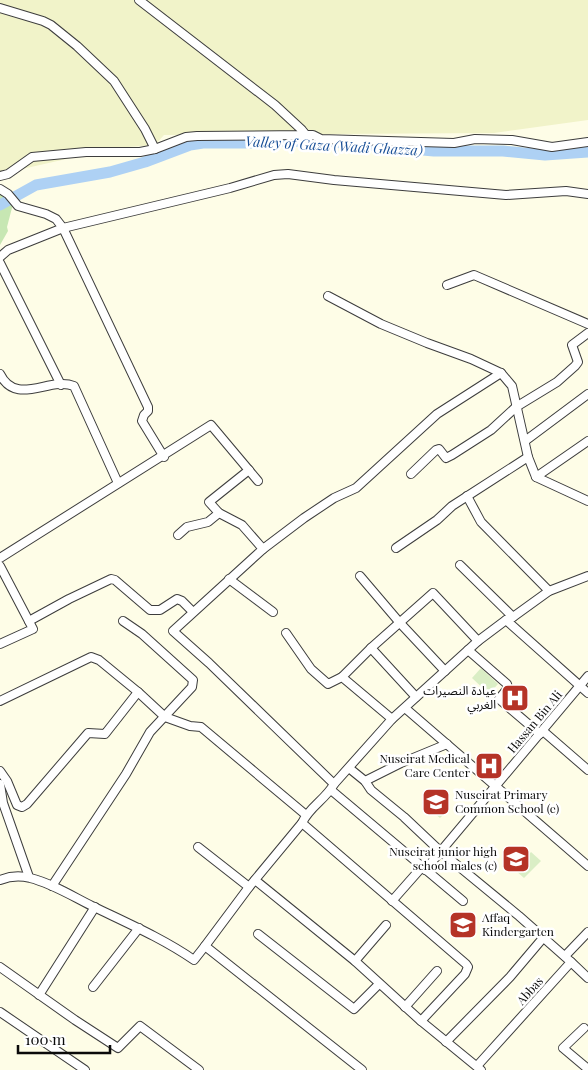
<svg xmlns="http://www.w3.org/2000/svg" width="588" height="1070" font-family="'Playfair Display','Noto Sans Arabic',serif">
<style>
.farmland{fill:#f1f3c9}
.green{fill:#c7e7b3}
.pitch{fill:#daeec5}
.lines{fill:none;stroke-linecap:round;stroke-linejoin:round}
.river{stroke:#aed1f4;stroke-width:11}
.minor-casing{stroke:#3d3d3d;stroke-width:10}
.minor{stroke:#fff;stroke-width:8}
.labels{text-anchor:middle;stroke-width:5;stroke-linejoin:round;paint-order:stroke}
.poi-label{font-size:12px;fill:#0a0a0a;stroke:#fff;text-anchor:end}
.street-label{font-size:12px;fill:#0a0a0a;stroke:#fff}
.water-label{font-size:14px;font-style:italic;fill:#184f97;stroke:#fff}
</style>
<rect width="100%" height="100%" fill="#fefde7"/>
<path class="farmland" d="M0,0h588v120l-94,13 -330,2 -9,10 -40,3 -115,26z"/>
<path class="green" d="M0,192l13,12 -6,23 1,4 -8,14z"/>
<g class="pitch">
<path d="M481,668l17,16 -9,10 -17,-16z"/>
<path d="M431,793l18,16 -9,9 -18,-15z"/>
<path d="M531,852l10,9 -17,17 -9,-8z"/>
</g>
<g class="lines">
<path class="river" d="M0,205l36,-20 74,-13 35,-10 45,-17 13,-2h50l26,-2 53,1 102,9h69l42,4 43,-3"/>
<defs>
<g id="minor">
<path d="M0,8l43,13 8,4 26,21 37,35 31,48 10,20"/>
<path d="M306,135h7l8,4 133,4 21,-4 37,1 40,7 36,-5"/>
<path d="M0,176l8,-2 24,-17 54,-5h54l15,-3 31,-12 11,-1 109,-1 -4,-5 -27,-25 -136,-105"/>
<path d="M0,189l8,5 10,12 28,8 10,5 7,9 85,179v4l-4,4 -2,6 22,36"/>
<path d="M0,257l8,-7 55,-22 167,-40 44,-13 14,-1 46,6 172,15 60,-4 22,3"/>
<path d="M0,263l61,122"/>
<path d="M447,285l27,-10 114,49"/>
<path d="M328,296l53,28 46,19 44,16 30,14 11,13 16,71 8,20 52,24"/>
<path d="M0,374c16,33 50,2 74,12l44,97"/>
<path d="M525,441l63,-47"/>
<path d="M249,470l-40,32 10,11 23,12 21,24 41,-31 30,-20 22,-10 81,-74 64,-41"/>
<path d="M411,474l25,-24 3,-1 7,9 6,-3 39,-25 25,-23 41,-25 18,-16 3,-4 -6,-17 16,-12"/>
<path d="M536,477l52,-36"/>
<path d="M467,496l14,26 68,69"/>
<path d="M178,535l9,-8 21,-5 11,-9"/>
<path d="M396,548l41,-28 15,-14 76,-49"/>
<path d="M263,549l-90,82 36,32 125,121"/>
<path d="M0,558l211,-133 47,56"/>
<path d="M460,565l53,52"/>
<path d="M0,566l33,63 -33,15"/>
<path d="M360,576l40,47 45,48"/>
<path d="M229,579l44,33"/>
<path d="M506,620l82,73"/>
<path d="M29,621l40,-22 42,-20 4,1 35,30h10l17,-11 5,2 11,11"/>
<path d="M286,633l25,36 17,15 14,-7 50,42"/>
<path d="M371,648l45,49"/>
<path d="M468,650l39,34 1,4 -9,11 41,35"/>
<path d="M342,677l29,-29 62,-55 45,48"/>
<path d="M0,701l91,-44 8,3 39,32 27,25 25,9 11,1 105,88"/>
<path d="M405,708l183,158"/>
<path d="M543,731l45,39"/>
<path d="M349,768l16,13 6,9 33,27 36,34 79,65 52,46 -94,104"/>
<path d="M0,771l7,10 10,24 5,2 5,-3 61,-71 17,1 33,-42"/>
<path d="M365,781l36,-18 46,-19"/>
<path d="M0,784l3,19 26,74"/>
<path d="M331,790l132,111"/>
<path d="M198,847l51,40"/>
<path d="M425,870l163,-194"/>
<path d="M0,880c10,-4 19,-5 30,-2 21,5 42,18 62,28 35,17 70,32 102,54l11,-14 157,124"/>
<path d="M255,880l100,81 66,60 44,-47 3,-7 -2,-3 -164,-141"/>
<path d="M52,886l74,-112 24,-42 42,-45 1,-7 -51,-46 -19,-13"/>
<path d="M392,901l30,-34"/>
<path d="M258,934l96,75 25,-25"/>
<path d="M205,946l44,-59 53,-64c7,-16 24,-24 32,-39l58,-65 86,-78 28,-21 7,-3 36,-26 39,-15"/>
<path d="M565,956l23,-24"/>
<path d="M355,961l31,-36"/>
<path d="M571,962l17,16"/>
<path d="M0,967l75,53 43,28 22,-22 59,44"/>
<path d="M93,987l46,-59"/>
<path d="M39,995l56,-88"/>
<path d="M405,1007l32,-36"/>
<path d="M0,1012l85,58"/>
<path d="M421,1021l60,49"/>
<path d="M584,1028l-21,20 25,21"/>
<path d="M446,1042l64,-65 33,-39"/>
</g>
</defs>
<use href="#minor" class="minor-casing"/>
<use href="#minor" class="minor"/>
</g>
<defs>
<symbol id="hospital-square" viewBox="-11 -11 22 22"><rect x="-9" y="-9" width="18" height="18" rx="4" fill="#b53327" stroke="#fff"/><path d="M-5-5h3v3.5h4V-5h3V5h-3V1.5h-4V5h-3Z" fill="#fff"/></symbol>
<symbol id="school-square" viewBox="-11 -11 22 22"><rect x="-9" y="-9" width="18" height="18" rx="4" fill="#b53327" stroke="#fff"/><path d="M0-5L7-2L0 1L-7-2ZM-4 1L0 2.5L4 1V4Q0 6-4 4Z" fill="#fff"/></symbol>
</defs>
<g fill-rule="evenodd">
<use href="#hospital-square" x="499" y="682" width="32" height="32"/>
<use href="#hospital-square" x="473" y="750" width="32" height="32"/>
<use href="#school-square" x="420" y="786" width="32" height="32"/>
<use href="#school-square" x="500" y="843" width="32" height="32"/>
<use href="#school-square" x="447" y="909" width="32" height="32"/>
</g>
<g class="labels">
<g class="poi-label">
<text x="496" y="695">عيادة النصيرات<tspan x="496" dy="14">الغربي</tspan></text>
<text x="470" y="763">Nuseirat Medical<tspan x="470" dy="14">Care Center</tspan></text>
<text x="455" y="799" text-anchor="start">Nuseirat Primary<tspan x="455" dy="14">Common School (e)</tspan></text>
<text x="497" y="856">Nuseirat junior high<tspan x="497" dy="14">school males (c)</tspan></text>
<text x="482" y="922" text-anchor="start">Affaq<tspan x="482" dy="14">Kindergarten</tspan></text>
</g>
<g class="street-label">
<text transform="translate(535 722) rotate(-50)" y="4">Hassan Bin Ali</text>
<text transform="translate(530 991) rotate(-48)" y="4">Abbas</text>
</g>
<g class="water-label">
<text transform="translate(334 146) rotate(3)" y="5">Valley of Gaza (Wadi Ghazza)</text>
</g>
</g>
<path d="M18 1045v8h92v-8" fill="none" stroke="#0a0a0a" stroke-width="2.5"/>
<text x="25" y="1045" font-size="15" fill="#0a0a0a" stroke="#ffffff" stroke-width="4" paint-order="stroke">100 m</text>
</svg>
